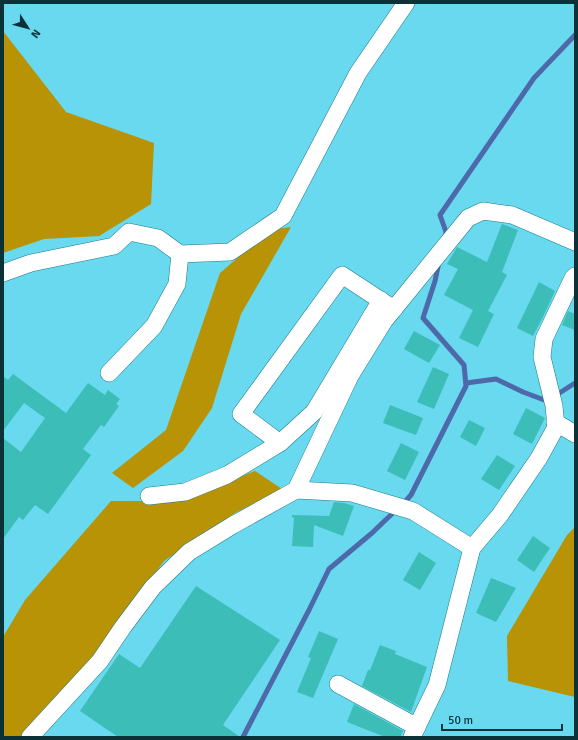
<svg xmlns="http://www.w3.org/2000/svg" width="578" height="740" font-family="Signika,sans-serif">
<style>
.forest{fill:#b79305}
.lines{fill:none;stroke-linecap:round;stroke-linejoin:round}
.stream{stroke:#4d69a9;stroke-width:5}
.building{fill:#3dbdb8}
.minor-casing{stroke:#1d7b8a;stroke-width:18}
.minor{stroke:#fff;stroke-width:17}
</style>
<rect width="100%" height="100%" fill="#68d9ee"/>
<g class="forest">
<path d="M3,31l63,81 88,31 -3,61 -52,32 -55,3 -41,14z"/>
<path d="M291,227l-50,87 -29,94 -29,43 -50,37 -21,-15 54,-43 54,-157 50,-43z"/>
<path d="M255,471l27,18 -47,24 -71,48 -70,98 -70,78h-21v-100l22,-37 86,-99h65z"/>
<path d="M575,527v170l-67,-16 -1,-45 60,-101z"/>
</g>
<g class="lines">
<g class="stream">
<path d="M445,237l1,-5 -6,-17 94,-137 41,-43"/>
<path d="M466,383l30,-4 27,13 24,9 28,-18"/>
<path d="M403,504l8,-9 55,-109 -2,-21 -41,-47 12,-37 4,-19"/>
<path d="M243,737l66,-127 20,-41 43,-36 25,-24"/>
</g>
</g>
<g class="building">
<path d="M502,224l16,6 -16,42 5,3 -19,36 6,3 -16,33 -19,-9 14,-28 -29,-15 14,-26 -11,-5 10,-17 30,15z"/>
<path d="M539,282l16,9 -12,26 -10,19 -16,-8z"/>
<path d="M568,311l7,3v16l-13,-5z"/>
<path d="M414,331l26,14 -11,18 -25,-14z"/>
<path d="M433,367l16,7 -15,35 -17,-7z"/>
<path d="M13,374l53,39 22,-30 17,12 3,-5 12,9 -4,5 3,2 -15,21 -3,-2 -18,24 8,6 -43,59 -13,-9 -12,15 -4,-3 -16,22v-101l18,14 24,-34 -21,-15 -21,28v-55l5,4z"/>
<path d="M390,405l33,13 -7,17 -33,-12z"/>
<path d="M526,408l19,10 -13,26 -19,-10z"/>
<path d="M469,420l16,8 -9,18 -16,-9z"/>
<path d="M401,443l18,9 -14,28 -18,-9z"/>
<path d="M497,455l18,11 -16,24 -18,-11z"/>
<path d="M334,502l10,1 10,3 -11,30 -29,-11 -1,22 -21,-1 2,-28 -2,-1v-2l37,1z"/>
<path d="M533,536l17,12 -16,24 -17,-12z"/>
<path d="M419,552l17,11 -16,27 -17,-10z"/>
<path d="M491,578l25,10 -20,34 -20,-9z"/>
<path d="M196,586l84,54 -57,85 17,12h-122l-38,-26 39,-57 21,14z"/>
<path d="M319,631l19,8 -25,59 -16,-6 14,-34 -3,-1z"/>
<path d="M380,645l16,6 -1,3 32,13 -16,45 -49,-26 6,-16h2z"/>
<path d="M354,704l49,27 -3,6h-15l-38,-15z"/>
</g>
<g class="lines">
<defs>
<g id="minor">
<path d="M180,254l50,-2 53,-36 75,-143 48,-70"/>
<path d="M3,273l28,-10 83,-17 15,-14 29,6 22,16 -3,30 -23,42 -45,47"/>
<path d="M381,300l-67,112 -34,31 -39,-29 101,-139 52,34"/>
<path d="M555,422l20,12"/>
<path d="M296,490l54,-114 34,-55 84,-103 15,-7 29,4 63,27"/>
<path d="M149,496l36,-4 42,-17 53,-32"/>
<path d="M338,684l79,43"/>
<path d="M30,737l70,-76 23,-34 30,-40 36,-35 44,-27 63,-35 56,3 61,18 59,37"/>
<path d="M412,737l25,-52 35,-137 28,-33 39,-57 17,-31 -2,-21 -12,-49 2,-18 29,-61 2,-2"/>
</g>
</defs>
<use href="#minor" class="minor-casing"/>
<use href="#minor" class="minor"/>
</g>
<rect width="578" height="740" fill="none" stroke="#0c3238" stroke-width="8"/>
<g transform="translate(28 28) rotate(126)" stroke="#68d9ee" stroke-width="3" paint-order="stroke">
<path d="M0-3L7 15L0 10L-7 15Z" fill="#0c3238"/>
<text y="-6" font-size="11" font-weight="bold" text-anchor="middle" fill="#0c3238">N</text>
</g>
<path d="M442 724v6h120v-6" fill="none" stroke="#0c3238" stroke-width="2"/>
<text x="448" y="724" font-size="12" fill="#0c3238" stroke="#68d9ee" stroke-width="3" paint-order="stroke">50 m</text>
</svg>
